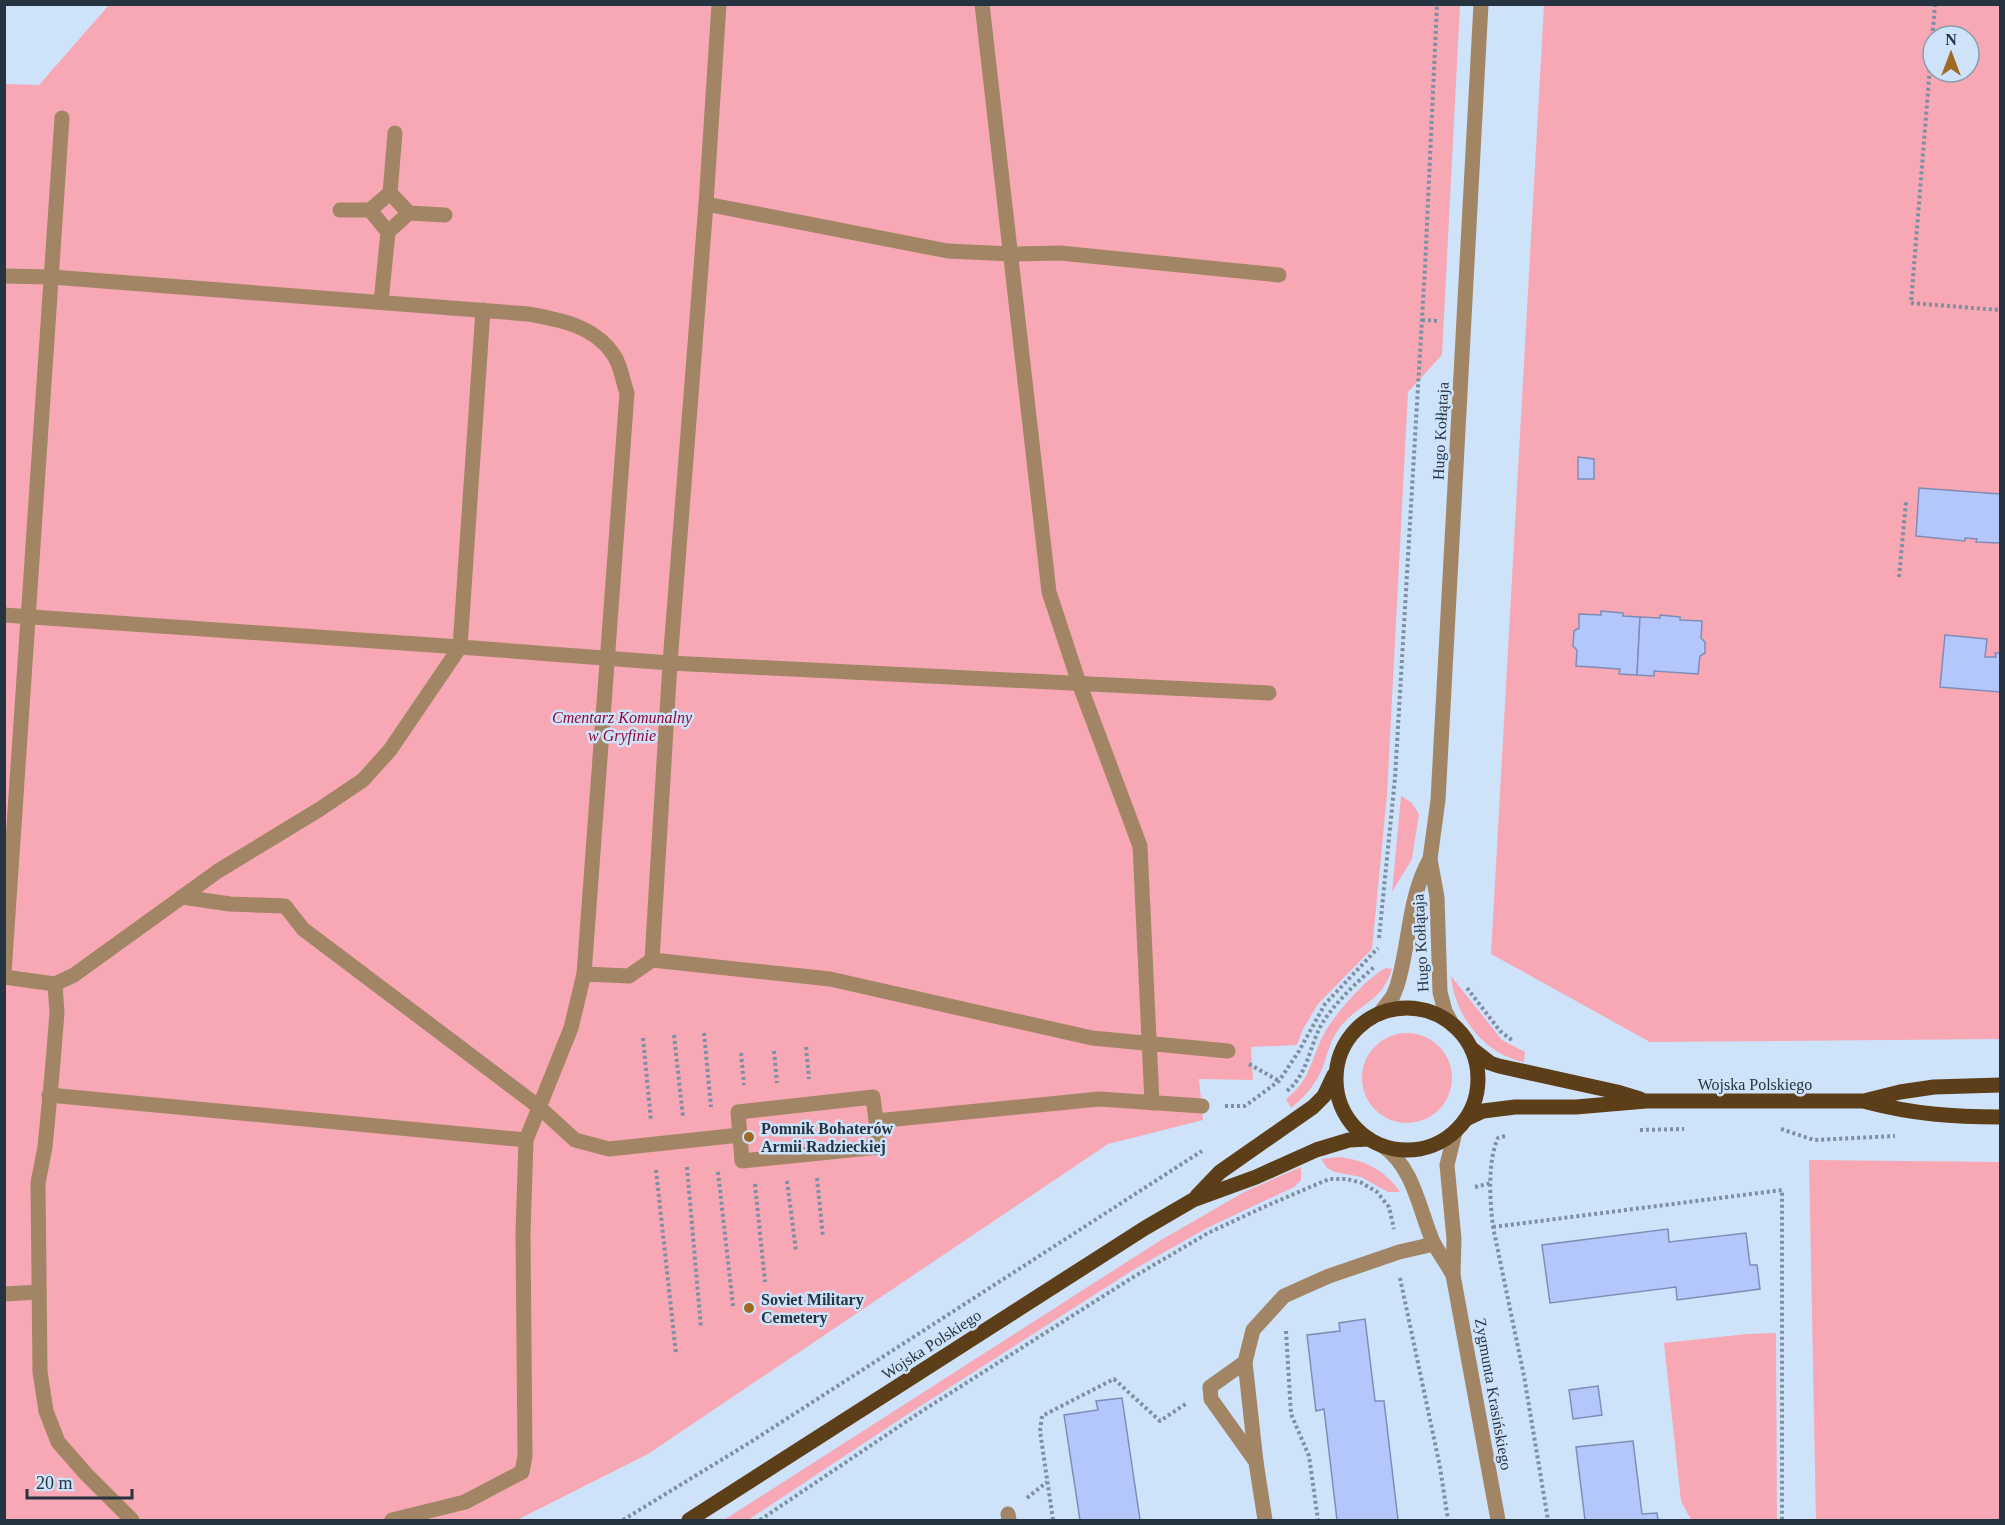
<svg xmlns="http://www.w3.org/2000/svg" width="2005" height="1525" font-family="'Times New Roman',serif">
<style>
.green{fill:#f7a8b4;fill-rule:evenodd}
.building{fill:#b4c7fd;stroke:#7f8db6;stroke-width:1.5}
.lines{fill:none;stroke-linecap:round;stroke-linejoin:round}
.path{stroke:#7e8fa1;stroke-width:4;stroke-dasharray:3 3;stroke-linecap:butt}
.minor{stroke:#a28564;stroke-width:15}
.major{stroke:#5c3e19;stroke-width:15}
.poi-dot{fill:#9f6a23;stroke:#cee3f9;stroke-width:2}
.labels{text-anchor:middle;stroke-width:5;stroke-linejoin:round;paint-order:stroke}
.street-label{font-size:16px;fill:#263341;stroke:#cee3f9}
.park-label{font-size:16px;font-style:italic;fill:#8d0938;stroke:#cee3f9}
.poi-label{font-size:16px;font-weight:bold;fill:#263341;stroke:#cee3f9;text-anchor:start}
</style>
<rect width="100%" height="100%" fill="#cee3f9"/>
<g class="green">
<path d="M109,5h1351l-18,350 -34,37 -21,403 -15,154 -54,55 -15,25 -6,16 -46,2 2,33 -54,-1 4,41 -95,24 -460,310 -131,66h-512v-1436l34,1z"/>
<path d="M1544,5h456v1034l-350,3 -159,-88zM1933,36h36v36h-36z"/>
<path d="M1401,796l10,6 8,12 -7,45 -20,33z"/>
<path d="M1386,968l6,1c-10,33 -32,34 -51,57 -11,13 -13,28 -19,43 -7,16 -17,28 -31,39l-5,-9c25,-19 24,-38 37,-63 8,-18 46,-61 63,-68z"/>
<path d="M1451,976l51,64 23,12 -1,10c-40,-8 -69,-46 -73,-86z"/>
<circle cx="1407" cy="1078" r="45"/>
<path d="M1339,1157c26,3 46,13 61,35h-12l-27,-15 -26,-5 -8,-4 -6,-9z"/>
<path d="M1809,1160l191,2v358h-184z"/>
<path d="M1301,1167v13l-7,7 -87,41 -74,42 -228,146 -157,104h-24l437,-280 85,-49z"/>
<path d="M1776,1333l1,187h-86l-10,-19 -17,-158 83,-9z"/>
</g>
<g class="building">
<path d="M1578,457l16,2v20h-16z"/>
<path d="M1919,488l81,6v49l-24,-1 1,-3 -12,-1v3l-49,-5z"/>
<path d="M1601,611l22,2v3l17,1 -3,58 -18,-1 1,-5 -44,-3 1,-16 -4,-4 1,-15 5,-3v-14l22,1z"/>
<path d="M1660,615l20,2v3l22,1 -1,17 4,4v11l-5,3 -2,18 -44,-3v5l-17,-1 3,-58 20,1z"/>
<path d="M1945,635l42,4 -2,18h11l-1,-4h5v39l-60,-5z"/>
<path d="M1668,1229l1,13 77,-9 4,32h7l3,24 -83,11 -1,-13 -126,16 -8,-58z"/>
<path d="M1365,1319l10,82h9l14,119h-61l-13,-111 -8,2 -9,-76 33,-4 -1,-8z"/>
<path d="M1598,1386l4,29 -29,4 -4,-29z"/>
<path d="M1122,1398l18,122h-60l-16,-105 34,-5 -2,-9z"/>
<path d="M1633,1441l9,73 15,-1 1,7h-73l-9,-73z"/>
</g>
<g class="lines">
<g class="path">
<path d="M1935,4l-24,299 89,7"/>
<path d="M1422,320l17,1"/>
<path d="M1899,577l7,-75"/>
<path d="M1379,938l16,-160 30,-510 12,-264"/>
<path d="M1467,988l33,43 13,10"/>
<path d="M704,1033l7,74"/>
<path d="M674,1035l9,82"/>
<path d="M643,1038l8,83"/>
<path d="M806,1047l3,32"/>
<path d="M774,1051l3,32"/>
<path d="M741,1053l3,32"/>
<path d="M1249,1064l30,17"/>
<path d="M1287,1091c22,-18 22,-46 36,-69 12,-19 34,-40 51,-55"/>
<path d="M1225,1106h20l34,-25 20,-30 26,-47 53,-56"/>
<path d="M1781,1129l33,11 81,-4"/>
<path d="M1640,1130l44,-1"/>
<path d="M1505,1136l-7,2c-11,24 -8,63 -5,89l31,149 24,144"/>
<path d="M687,1167l14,161"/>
<path d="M656,1170l20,184"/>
<path d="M718,1172l15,134"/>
<path d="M817,1178l6,59"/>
<path d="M787,1181l9,70"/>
<path d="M755,1184l10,98"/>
<path d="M1475,1187l16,-4"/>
<path d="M1493,1227l289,-37v330"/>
<path d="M1400,1278l40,189 8,53"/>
<path d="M1286,1331l5,83 18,42 9,64"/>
<path d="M1027,1498l20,-16"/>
<path d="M623,1520l126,-77 453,-292"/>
<path d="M760,1520l162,-109 213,-135 73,-43 58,-27 63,-27h18l15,4 15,9 12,15 5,22"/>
<path d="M1053,1520l-13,-89 2,-15 72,-37 46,42 27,-18"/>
</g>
<g class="minor">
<path d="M982,4l67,588 30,91 61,163 12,257"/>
<path d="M390,193l5,-60"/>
<path d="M706,204l242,47 63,3 49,-1 219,22"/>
<path d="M340,210h30"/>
<path d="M409,213l36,2"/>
<path d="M4,276l48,1 476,37c33,6 68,12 87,43 6,10 8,25 12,36l-43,581 -13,54 -45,112 -3,93 2,223 -3,16 -57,30 -73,18"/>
<path d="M381,302l7,-70 21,-19 -19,-20 -20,17 18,22"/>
<path d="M483,310l-23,337 210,16 599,30"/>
<path d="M4,615l456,32"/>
<path d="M182,897l48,7 55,2 18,23 236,178 36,33 34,9 131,-14"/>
<path d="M652,960l18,-297 36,-459 13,-200"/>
<path d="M4,973l58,-855"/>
<path d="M584,974l45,2 23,-16 178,19 262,59 136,13"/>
<path d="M4,977l51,7 19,-9 144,-104 102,-62 43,-29 27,-30 70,-103"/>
<path d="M55,984l2,29 -5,61 -7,73 -7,36 2,189 6,39 12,31 28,32 46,46"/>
<path d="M1380,1013l13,-17 4,-10c13,-42 11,-89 33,-127"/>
<path d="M1451,1022l-6,-11 -5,-19 -3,-95 -7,-38 8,-59 43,-796"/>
<path d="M49,1095l477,45"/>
<path d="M876,1121l3,26 -137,14 -4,-49 135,-15 3,24 223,-22 103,7"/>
<path d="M1455,1132l-8,33 7,74 -1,36 45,245"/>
<path d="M1383,1146c31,22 36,63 50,96 6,11 14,22 20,33"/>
<path d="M4,1294l35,-2"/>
<path d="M1245,1362l-35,25 1,12 45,63 9,58"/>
<path d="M1256,1462l-11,-100 8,-32 31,-34 45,-20 70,-24 35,-8"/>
<path d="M1008,1514l1,6"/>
</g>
<g class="major">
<circle cx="1407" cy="1079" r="71"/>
<path d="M1472,1049l18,14 9,3 118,26 23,7"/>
<path d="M1867,1102c46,12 86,15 133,15"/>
<path d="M1466,1119l17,-8 32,-4h61l70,-6h218l36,-9 34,-5 66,-2"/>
<path d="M1197,1196l23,-24 93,-65 11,-11 10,-21"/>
<path d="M689,1520l456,-292 48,-28 63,-23 60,-27 33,-10 20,-1"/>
</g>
</g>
<g class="poi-dot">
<circle cx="749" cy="1137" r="6"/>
<circle cx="749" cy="1308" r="6"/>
</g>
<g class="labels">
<g class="street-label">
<text transform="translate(1440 431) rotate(-87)" y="6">Hugo Kołłątaja</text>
<text transform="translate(1420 943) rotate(-93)" y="6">Hugo Kołłątaja</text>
<text x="1755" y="1090">Wojska Polskiego</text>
<text transform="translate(931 1344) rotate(-33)" y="6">Wojska Polskiego</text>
<text transform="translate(1494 1394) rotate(80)" y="6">Zygmunta Krasińskiego</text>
</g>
<g class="park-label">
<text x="622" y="723">Cmentarz Komunalny<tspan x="622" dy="18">w Gryfinie</tspan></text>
</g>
<g class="poi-label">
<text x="761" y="1134">Pomnik Bohaterów<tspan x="761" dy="18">Armii Radzieckiej</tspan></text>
<text x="761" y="1305">Soviet Military<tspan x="761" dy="18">Cemetery</tspan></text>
</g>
</g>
<rect width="2005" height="1525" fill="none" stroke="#263341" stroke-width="12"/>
<g transform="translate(1951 54)"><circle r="28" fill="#cee3f9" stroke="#8b9daf" stroke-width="1.5"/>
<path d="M0-4.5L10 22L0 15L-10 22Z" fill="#9f6a23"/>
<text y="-9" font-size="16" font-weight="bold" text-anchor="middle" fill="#263341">N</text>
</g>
<path d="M27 1489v9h105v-9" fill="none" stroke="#263341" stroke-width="3"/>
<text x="36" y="1489" font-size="18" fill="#263341" stroke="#cee3f9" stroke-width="4.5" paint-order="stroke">20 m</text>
</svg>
